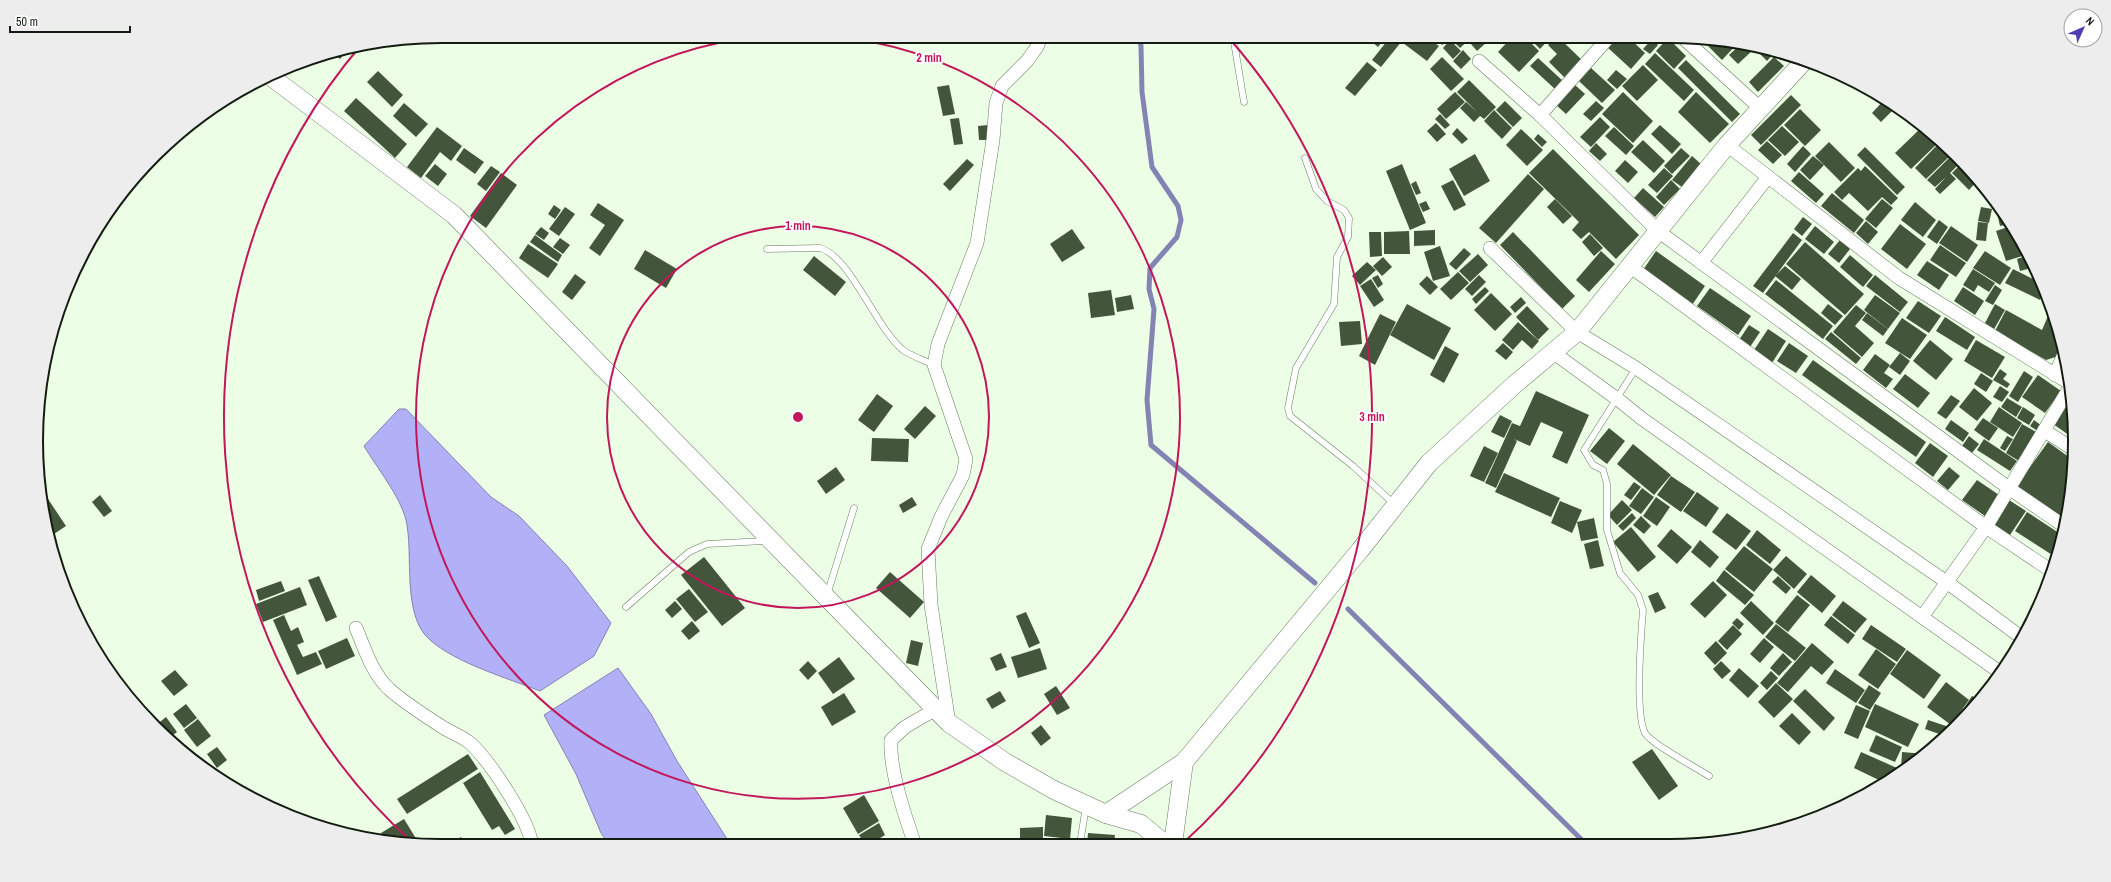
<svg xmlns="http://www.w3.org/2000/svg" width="2111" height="882" font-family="'Archivo Narrow',sans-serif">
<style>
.water{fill:#b2b1f8;stroke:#8384b3}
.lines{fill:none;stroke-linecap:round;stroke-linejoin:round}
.stream{stroke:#8384b3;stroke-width:5}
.building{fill:#43563c}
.lane-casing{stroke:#687c60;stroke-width:7}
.street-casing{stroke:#687c60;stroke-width:14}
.secondary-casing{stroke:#687c60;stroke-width:19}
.lane{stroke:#fff;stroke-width:6}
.street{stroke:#fff;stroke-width:13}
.secondary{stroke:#fff;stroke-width:18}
.ring{fill:none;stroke:#c2185b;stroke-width:2}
.rim{fill:none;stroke:#141c11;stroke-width:2}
.centre{fill:#c2185b;stroke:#fff;stroke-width:2}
.ring-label{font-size:12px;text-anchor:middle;font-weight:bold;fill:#c2185b;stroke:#fff;stroke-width:4;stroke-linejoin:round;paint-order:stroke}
</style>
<rect width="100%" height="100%" fill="#ecfee5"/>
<g class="water">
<path d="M399,409h7l85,88 28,19 48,50 44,57 -17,33 -54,35c-33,-13 -84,-28 -110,-51 -29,-25 -16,-86 -24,-120 -6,-24 -29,-52 -42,-74z"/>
<path d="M618,668l33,46 26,47 54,84 -121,1 -9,-13 -25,-59 -32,-59z"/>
</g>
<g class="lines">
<g class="stream">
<path d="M1139,36l2,10 1,46 10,75 26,39 3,14 -4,17 -27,31 -1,21 5,20 -7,91 4,45 164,138"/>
<path d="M1348,609l237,234"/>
</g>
</g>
<g class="building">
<path d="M1367,36h20l-9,11 -12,-10z"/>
<path d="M1391,36h15l-25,31 -9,-7z"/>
<path d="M1409,36h16l14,10 -12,15 -24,-18z"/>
<path d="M1433,36h19l-10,9z"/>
<path d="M1453,36h17l1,2 -11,10 -9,-9z"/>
<path d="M1479,36h4l5,5 -11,10 -6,-7z"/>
<path d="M1513,36h11l15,15 -20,21 -21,-20z"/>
<path d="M1527,36h25l-12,13z"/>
<path d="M1557,36l26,25 -17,18 -17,-17 8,-8 -9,-9z"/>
<path d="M1615,36h12l18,17 -14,16 -25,-23z"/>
<path d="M1668,38l18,18 -12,13 -18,-18z"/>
<path d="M1706,38l17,1 15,4 -16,17 -19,-19z"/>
<path d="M1652,39l6,6 -8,9 -7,-5z"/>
<path d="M1450,40l11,11 -8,8 -10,-11z"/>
<path d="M1741,44l10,2 3,3 -16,15 -9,-9z"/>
<path d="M1752,46l21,5 1,2 -7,8z"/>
<path d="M344,49l3,2 -7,8 -9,-7z"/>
<path d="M1463,50l8,9 -10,10 -8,-8z"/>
<path d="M1655,53l39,37 -10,11 -39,-37z"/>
<path d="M1442,57l22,22 -13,12 -21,-22z"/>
<path d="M1774,57l10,9 -26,26 -9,-10z"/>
<path d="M1538,58l26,24 -8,8 -26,-24z"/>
<path d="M1686,60l54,54 -8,8 -54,-54z"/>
<path d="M1367,62l10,8 -22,26 -10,-8z"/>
<path d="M1643,65l15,15 -21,21 -15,-15z"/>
<path d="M1591,68l24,22 -13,13 -23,-22z"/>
<path d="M1616,70l11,9 -10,10 -10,-9z"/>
<path d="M378,71l25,24 -11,12 -25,-25z"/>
<path d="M1469,80l27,27 -12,12 -4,-3 -6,6 -14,-14 6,-6 11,10 -20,-20z"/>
<path d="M1574,84l11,10 -19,20 -11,-10z"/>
<path d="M949,85l6,29 -12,2 -6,-29z"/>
<path d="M1455,92l10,10 -19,17 -9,-10z"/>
<path d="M1623,92l30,29 -20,22 -31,-29z"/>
<path d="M1696,92l33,32 -19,19 -32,-31z"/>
<path d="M1791,95l10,10 -40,40 -10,-10z"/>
<path d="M356,98l51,46 -12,14 -51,-47z"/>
<path d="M1885,99l11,8 -15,15 -9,-9z"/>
<path d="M1505,101l17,17 -9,9 -17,-17z"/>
<path d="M1596,101l8,7 -13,13 -8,-7z"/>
<path d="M404,103l24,21 -12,13 -23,-21z"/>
<path d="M1800,109l21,21 -16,16 -21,-21z"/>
<path d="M1494,110l18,18 -10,11 -18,-18z"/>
<path d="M1440,114l10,11 -5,4 -10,-10z"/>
<path d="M1600,117l10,10 -19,20 -11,-10z"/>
<path d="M959,118l4,26 -9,1 -4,-26z"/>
<path d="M1436,123l10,11 -9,8 -10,-11z"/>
<path d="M988,125l1,15h-10l-1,-14z"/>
<path d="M1660,125l21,19 -9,10 -21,-20z"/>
<path d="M1782,126l17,16 -14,14 -17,-16z"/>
<path d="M1923,126l17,15 -29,28 -16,-16z"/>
<path d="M437,127l25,19 -11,15 -11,-9 -19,26 -14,-11z"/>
<path d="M1614,127l20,19 -8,9 -21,-19z"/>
<path d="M1457,128l11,11 -6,5 -10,-10z"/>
<path d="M1521,129l22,21 -16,16 -21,-21z"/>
<path d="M1538,134l9,8 -5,5 -8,-8z"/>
<path d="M1643,140l22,21 -11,12 -23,-21z"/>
<path d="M1767,141l15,14 -9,9 -15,-14z"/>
<path d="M1941,141l12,12 -27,26 -11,-11z"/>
<path d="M1829,142l26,26 -14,14 -26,-26z"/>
<path d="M1596,143l11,11 -7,7 -11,-10z"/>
<path d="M1803,146l8,8 -16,18 -8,-8z"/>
<path d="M1865,147l40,40 -8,8 -40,-40z"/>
<path d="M464,148l20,14 -9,12 -19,-14z"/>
<path d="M1681,148l9,8 -18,18 -8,-8z"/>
<path d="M1553,149l86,86 -23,24 -27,-27 -8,7 -9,-9 7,-8 -50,-49z"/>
<path d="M1475,154l15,27 -26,15 -15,-27z"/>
<path d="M1953,154l8,8 -11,11 6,6 -16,15 -5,-5 11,-12 -11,10 -8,-7z"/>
<path d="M1692,156l9,8 -19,23 -10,-7z"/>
<path d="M1813,156l11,9 -14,15 -10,-10z"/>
<path d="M967,159l7,6 -24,26 -7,-7z"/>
<path d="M1625,160l13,12 -10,11 -13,-12z"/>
<path d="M1962,163l16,17 -9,10 -17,-17z"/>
<path d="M435,164l12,10 -9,12 -13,-10z"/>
<path d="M1402,164l24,59 -16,7 -24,-59z"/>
<path d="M491,166l9,6 -14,19 -9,-7z"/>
<path d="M1865,166l33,32 -7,7 -9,-8 -14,14 -19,-18 -7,7 -8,-8 24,-24 3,3z"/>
<path d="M1664,168l9,8 -16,17 -9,-8z"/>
<path d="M1799,172l25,22 -8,9 -25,-22z"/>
<path d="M501,173l16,12 -31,43 -16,-12z"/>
<path d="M1528,174l16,15 -48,54 -17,-15z"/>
<path d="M1453,180l13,25 -12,6 -13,-25z"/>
<path d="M1671,180l9,9 -16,16 -8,-8z"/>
<path d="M1416,181l5,12 -5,2 -5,-11z"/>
<path d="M1643,188l21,19 -9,10 -21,-19z"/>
<path d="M1988,191l3,3 8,13 -6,1z"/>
<path d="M1832,193l32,27 -10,13 -33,-27z"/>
<path d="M1555,199l17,17 -9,8 -16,-17z"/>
<path d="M1882,199l11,9 -17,20 -11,-9z"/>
<path d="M1426,201l4,8 -7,3 -4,-8z"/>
<path d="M1915,202l21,18 -13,17 -22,-17z"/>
<path d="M598,203l26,17 -24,36 -11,-8 16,-23 -15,-10z"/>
<path d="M554,205l7,5 -6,9 -7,-5z"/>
<path d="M565,207l10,7 -16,22 -10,-7z"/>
<path d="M1981,207l11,2 -3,14 -11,-2z"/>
<path d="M2000,208l10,16 -10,2 -4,-17z"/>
<path d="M1803,217l9,7 -10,12 -8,-7z"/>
<path d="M1939,220l9,7 -11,17 -10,-7z"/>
<path d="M1866,221l12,11 -10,12 -12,-11z"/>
<path d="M1978,222l10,1 -2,18 -10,-1z"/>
<path d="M1900,224l26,20 -19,25 -26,-20z"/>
<path d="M1815,226l19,16 -10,12 -19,-15z"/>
<path d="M1951,226l27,19 -11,17 -28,-19z"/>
<path d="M2011,226l18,28 -23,7 -10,-30z"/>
<path d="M541,227l8,6 -5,7 -9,-6z"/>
<path d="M1072,229l13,19 -23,14 -12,-18z"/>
<path d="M1435,230v15l-21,1v-15z"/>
<path d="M1409,231l1,23h-26v-22z"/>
<path d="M1369,232h12l1,24 -12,1z"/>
<path d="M1513,232l62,64 -13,13 -62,-64z"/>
<path d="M1793,233l9,7 -39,53 -10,-7z"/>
<path d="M1590,234l13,14 -9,8 -12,-14z"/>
<path d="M535,235l27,20 -4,7 -28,-20z"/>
<path d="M560,238l10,7 -7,9 -10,-7z"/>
<path d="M1840,240l10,9 -11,14 -11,-9z"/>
<path d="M1805,242l59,52 -19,21 -59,-51z"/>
<path d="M528,244l30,20 -10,14 -29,-20z"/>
<path d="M1940,245l26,18 -10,14 -26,-17z"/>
<path d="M1440,246l10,30 -17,5 -9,-29z"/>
<path d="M1464,248l7,6 -15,16 -7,-6z"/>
<path d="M645,250l32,19 -11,19 -32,-19z"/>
<path d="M1601,251l14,13 -26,28 -13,-12z"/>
<path d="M1656,251l49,35 -13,19 -49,-35z"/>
<path d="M1985,251l26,17 -11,17 -27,-17z"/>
<path d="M1478,254l10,11 -18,17 -11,-11z"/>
<path d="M1850,255l23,20 -10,12 -23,-20z"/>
<path d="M2029,255l6,12 -15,4 -3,-12z"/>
<path d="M814,256l32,26 -11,14 -32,-26z"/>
<path d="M1383,257l9,10 -10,9 -9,-10z"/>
<path d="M1927,261l22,14 -10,15 -22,-15z"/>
<path d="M1367,262l9,8 -16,15 -8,-9z"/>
<path d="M1785,266l16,13 -9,11 -17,-14z"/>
<path d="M1973,269l22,14 -6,9 -11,-7 -4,7 -11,-7z"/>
<path d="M2013,269l28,14 3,9 -4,8 -35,-17z"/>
<path d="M1458,272l11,11 -18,17 -11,-11z"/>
<path d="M575,274l11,8 -14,18 -10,-8z"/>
<path d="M1378,275l5,9 -5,4 -6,-10z"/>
<path d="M1479,275l7,7 -14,14 -7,-7z"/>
<path d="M1875,275l33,27 -8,10 -34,-26z"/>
<path d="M1427,276l11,11 -8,8 -11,-11z"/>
<path d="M1371,279l13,21 -10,7 -14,-21z"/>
<path d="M1776,280l57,46 -10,13 -58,-45z"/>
<path d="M1995,285l7,5 -9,15 -8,-4z"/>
<path d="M1485,287l4,4 -13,13 -4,-5z"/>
<path d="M1963,287l21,14 -9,14 -21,-14z"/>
<path d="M1710,288l41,28 -13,19 -41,-29z"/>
<path d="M1111,290l4,25 -24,3 -3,-25z"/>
<path d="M1491,293l21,21 -17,17 -21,-21z"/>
<path d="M1131,295l3,14 -17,3 -2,-14z"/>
<path d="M1875,295l25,18 -12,16 -24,-19z"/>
<path d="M1521,297l5,6 -11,10 -5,-6z"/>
<path d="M1918,301l23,15 -12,17 -23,-15z"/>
<path d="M1407,304l44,24 -17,32 -44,-25z"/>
<path d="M1828,304l15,12 -8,9 -14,-12z"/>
<path d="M1995,304l10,6 -12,21 -9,-6z"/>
<path d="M1856,305l10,8 -11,13 19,17 -12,14 -29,-25z"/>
<path d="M1527,306l22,23 -11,11 -22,-23z"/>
<path d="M2051,309l10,27 2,10 -4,10 -13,4 -51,-29 11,-21 36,20z"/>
<path d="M1867,313l21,16 -5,7 -21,-16z"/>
<path d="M1380,314l16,8 -21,43 -16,-9z"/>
<path d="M1945,317l30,20 -8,13 -31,-19z"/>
<path d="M1902,318l25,17 -17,24 -25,-16z"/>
<path d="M1360,321l2,23 -21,2 -2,-24z"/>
<path d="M1518,322l21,19 -7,8 -10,-9 -9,10 -11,-10z"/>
<path d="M1749,325l11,7 -10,15 -11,-7z"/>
<path d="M1768,329l18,12 -14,22 -18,-13z"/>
<path d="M1831,332l30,26 -5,6 -31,-25z"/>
<path d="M1930,340l23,19 -17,21 -23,-19z"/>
<path d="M1976,340l29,17 -13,21 -28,-17z"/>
<path d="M1503,343l10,9 -7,8 -11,-9z"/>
<path d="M1789,343l19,13 -12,17 -19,-12z"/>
<path d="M1445,346l14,8 -15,29 -14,-8z"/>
<path d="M1900,353l10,8 -10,14 -11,-8z"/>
<path d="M1875,354l15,11 -6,8 9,6 -7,9 -23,-18z"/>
<path d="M1813,360l113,82 -10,15 -114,-82z"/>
<path d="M2000,369l7,5 -4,5 7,5 -3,4 -14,-8z"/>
<path d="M2024,371l9,6 -15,25 -9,-6z"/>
<path d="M1981,373l12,8 -7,11 -12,-8z"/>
<path d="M1905,374l25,19 -12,15 -25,-19z"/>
<path d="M2038,375l23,16 -16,22 -23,-16z"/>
<path d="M2000,386l9,6 -7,10 -9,-5z"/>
<path d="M1974,388l18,15 -15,18 -18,-14z"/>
<path d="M1536,391l53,24 -22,49 -15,-7 11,-25 -22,-10 -11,24 -16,-7 3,2 -21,47 -11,-5 27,-60 8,3z"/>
<path d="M877,394l16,12 -19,26 -16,-12z"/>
<path d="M1951,395l9,6 -14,18 -9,-6z"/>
<path d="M2071,397l3,17 -1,24 -20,-14z"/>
<path d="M2007,398l15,9 -6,10 -15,-10z"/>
<path d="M925,406l11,10 -21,23 -11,-10z"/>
<path d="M1999,407l23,16 -9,14 -23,-15z"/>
<path d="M2023,407l12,8 -6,10 -12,-7z"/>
<path d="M1500,415l12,6 -8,17 -13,-6z"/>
<path d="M1983,418l15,10 -9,13 -15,-11z"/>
<path d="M1951,420l18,13 -6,9 -18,-13z"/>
<path d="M2034,420l8,6 -3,6 -9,-6z"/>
<path d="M2022,424l14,8 -17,29 -13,-8z"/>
<path d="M1609,428l16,13 -18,23 -17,-13z"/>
<path d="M1969,436l10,8 -7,9 -10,-7z"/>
<path d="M2007,436l6,3 -8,12 -5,-3z"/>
<path d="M872,438l37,1 -1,23 -37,-1z"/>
<path d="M1984,439l33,22 -7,10 -33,-21z"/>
<path d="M2048,442l25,18 -1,34 -4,16 -7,10 -46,-32z"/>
<path d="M1930,443l18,13 -15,21 -18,-14z"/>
<path d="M1633,444l38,31 -17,20 -37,-31z"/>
<path d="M1484,446l14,7 -14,29 -14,-6z"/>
<path d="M836,467l9,13 -19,14 -9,-13z"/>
<path d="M1949,467l11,9 -12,14 -11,-9z"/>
<path d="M1504,473l56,25 -9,19 -56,-25z"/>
<path d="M1671,476l24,16 -14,20 -24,-17z"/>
<path d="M1977,480l22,15 -14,21 -23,-16z"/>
<path d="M1634,482l7,5 -10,13 -7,-5z"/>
<path d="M1642,488l12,9 -13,17 -12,-8z"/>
<path d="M1697,492l22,16 -13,19 -23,-16z"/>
<path d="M100,495l12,16 -8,6 -12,-15z"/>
<path d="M912,497l5,8 -14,8 -4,-8z"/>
<path d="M1656,497l14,10 -13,19 -14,-10z"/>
<path d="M48,499l18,27 -18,12 -6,-36z"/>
<path d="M1622,500l10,10 -15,15 -9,-10z"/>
<path d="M2009,500l17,11 -16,24 -17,-11z"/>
<path d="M1560,501l22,9 -10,23 -21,-10z"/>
<path d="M2027,512l35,23 -5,23 -42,-27z"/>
<path d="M1632,513l4,5 -13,13 -5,-5z"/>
<path d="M1727,513l24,18 -15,19 -24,-18z"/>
<path d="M1641,516l10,10 -7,8 -11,-9z"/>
<path d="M1594,518l4,20 -17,3 -4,-19z"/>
<path d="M1631,527l25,30 -18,15 -25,-30z"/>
<path d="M1671,529l21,18 -15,17 -20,-18z"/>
<path d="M1757,530l24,20 -11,14 -24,-19z"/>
<path d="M50,538l7,10 -5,4 -3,-13z"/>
<path d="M1598,540l6,26 -14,3 -6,-25z"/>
<path d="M1700,540l19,17 -9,11 -19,-16z"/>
<path d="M1744,546l29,23 -19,23 -29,-23z"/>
<path d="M1786,556l21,18 -13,15 -21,-19z"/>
<path d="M704,557l41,51 -23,18 -41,-51z"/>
<path d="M1724,570l30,25 -9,10 -29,-24z"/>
<path d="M890,572l34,30 -14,16 -34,-30z"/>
<path d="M1811,575l25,21 -14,17 -25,-21z"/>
<path d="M319,576l18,41 -11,5 -18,-42z"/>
<path d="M1778,576l13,12 -5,6 -14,-12z"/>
<path d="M281,581l4,10 -26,10 -3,-11z"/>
<path d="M1713,581l14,14 -22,23 -15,-14z"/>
<path d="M300,587l7,18 -44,17 -7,-18z"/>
<path d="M689,589l19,23 -13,10 -19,-23z"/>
<path d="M1658,592l8,16 -11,5 -7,-17z"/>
<path d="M1797,595l13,10 -22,27 -13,-10z"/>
<path d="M675,601l7,8 -10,9 -7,-8z"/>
<path d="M1751,601l23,22 -11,12 -23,-22z"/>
<path d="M1843,601l24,18 -12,14 -23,-18z"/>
<path d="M1026,612l14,31 -11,5 -13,-32z"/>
<path d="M284,615l7,16 7,-4 6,15 -7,3 6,12 13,-5 6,12 -25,11 -24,-55z"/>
<path d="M1831,616l24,19 -7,9 -24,-19z"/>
<path d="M1737,618l7,6 -5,6 -7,-7z"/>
<path d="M692,621l8,10 -11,9 -8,-9z"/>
<path d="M1776,624l30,24 -11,13 -30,-24z"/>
<path d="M1733,625l9,9 -15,16 -9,-9z"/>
<path d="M1871,625l35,24 -9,13 -35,-23z"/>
<path d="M347,638l8,18 -29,13 -8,-18z"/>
<path d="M1764,638l10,9 -14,16 -10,-9z"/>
<path d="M911,640l12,3 -5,23 -12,-3z"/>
<path d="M1716,641l11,12 -12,12 -11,-12z"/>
<path d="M1812,643l22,19 -12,13 -11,-9 -23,26 -11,-9z"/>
<path d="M1040,648l7,21 -29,9 -7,-21z"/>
<path d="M1876,649l20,15 -18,25 -20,-14z"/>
<path d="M1907,650l34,25 -17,24 -34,-25z"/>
<path d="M1001,653l6,14 -11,4 -6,-13z"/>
<path d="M1783,653l9,9 -13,14 -9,-8z"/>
<path d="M839,657l16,22 -22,15 -15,-21z"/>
<path d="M808,661l9,10 -9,9 -9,-10z"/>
<path d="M1721,661l10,10 -9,8 -9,-10z"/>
<path d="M1739,668l20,18 -11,12 -19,-18z"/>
<path d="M1835,669l30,21 -9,13 -30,-20z"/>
<path d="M175,670l13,15 -14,11 -13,-15z"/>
<path d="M1771,671l7,7 -11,12 -7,-7z"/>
<path d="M1946,682l23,18 -18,25 -24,-18z"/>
<path d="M1776,683l17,16 -19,19 -16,-16z"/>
<path d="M1869,685l12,8 -11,17 -12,-7z"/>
<path d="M1056,686l14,22 -13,7 -13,-21z"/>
<path d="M1805,689l30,29 -11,13 -31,-30z"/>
<path d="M1000,691l6,10 -14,8 -6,-10z"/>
<path d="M844,693l12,19 -24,14 -11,-19z"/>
<path d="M1972,696l6,3 -12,13 -3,-2z"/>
<path d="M186,704l11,14 -13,10 -11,-14z"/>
<path d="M1875,704l44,20 -11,23 -43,-20z"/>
<path d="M1856,705l14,6 -12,28 -14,-6z"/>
<path d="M1792,713l19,19 -12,13 -20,-19z"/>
<path d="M166,717l11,15 -8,6 -14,-12z"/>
<path d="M198,719l13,17 -14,11 -13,-17z"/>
<path d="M1928,720l24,8 -7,8 -20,-7z"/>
<path d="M1041,725l10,13 -10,8 -10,-13z"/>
<path d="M1876,735l26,12 -7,15 -26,-11z"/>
<path d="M217,747l10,13 -10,8 -10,-14z"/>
<path d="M1652,749l26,37 -19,14 -27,-38z"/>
<path d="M1861,752l36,16 -2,6 -12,8 -29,-14z"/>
<path d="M1902,752l23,2 -22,14h-2z"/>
<path d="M468,754l10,15 -71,45 -10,-15z"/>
<path d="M480,772l35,57 -10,6 -6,-9 -7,4 -29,-47z"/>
<path d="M864,795l15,26 -21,13 -15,-26z"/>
<path d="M1046,815l26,3 -2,21 -26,-3z"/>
<path d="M404,819l16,26 -34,-3 -5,-9z"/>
<path d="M879,823l6,12 -16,10h-4l-6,-10z"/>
<path d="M1043,827v17h-23v-16z"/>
<path d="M1088,833l27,2 -1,9h-27z"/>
<path d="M461,837l5,9h-21z"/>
</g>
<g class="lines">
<defs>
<g id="lane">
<path d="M1233,36l11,66"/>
<path d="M1305,158l11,31 11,12 17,9 5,8 -1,19 -11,20 -3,47 -38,64 -8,40 2,8 63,50 41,38"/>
<path d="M767,249l53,-1c31,9 55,79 83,102 8,6 21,10 31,15"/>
<path d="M1636,368l-52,82 9,15 10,5 4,14v46l13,43 18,22 5,15c-2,25 -8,104 2,123 6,11 52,35 64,43"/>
<path d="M827,595l27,-87"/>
<path d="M626,607l63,-55 18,-8 59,-3"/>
<path d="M1080,844l6,-38"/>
</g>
<g id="street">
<path d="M1682,37l79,72"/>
<path d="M1479,61l61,54 118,116 352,258 54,37"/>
<path d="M1540,115l70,-79"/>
<path d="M1727,145l172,133 170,105"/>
<path d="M1490,248l87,84 59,36 312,215 73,54"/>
<path d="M1701,263l67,-86"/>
<path d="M1631,267l355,260 67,45"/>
<path d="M1554,353l66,48 21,17 360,255"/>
<path d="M2055,375l9,-21"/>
<path d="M2045,431l28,18"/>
<path d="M1922,617l64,-90 84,-140"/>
<path d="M356,628c9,21 16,45 33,61 17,15 36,27 55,39 8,5 19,9 26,15 19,17 60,78 62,103"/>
<path d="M949,723l-18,-118 -3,-56 13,-32 22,-42 3,-16 -32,-94 4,-21 39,-101 16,-103 3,-37 6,-17 25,-25 10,-14 4,-11"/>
<path d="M915,845c-10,-29 -26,-76 -24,-105l14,-13 31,-18"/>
</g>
<g id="secondary">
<path d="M270,76l184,139 495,508 56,39 49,28 52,24 35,10 24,20"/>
<path d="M1106,814l78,-52 177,-213 68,-86 85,-78 63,-53 150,-187 78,-85"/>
<path d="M1173,844l11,-82"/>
</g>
</defs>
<use href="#lane" class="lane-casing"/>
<use href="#street" class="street-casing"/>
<use href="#secondary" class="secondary-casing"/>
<use href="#lane" class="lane"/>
<use href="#street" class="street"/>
<use href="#secondary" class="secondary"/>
</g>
<g class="ring">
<circle cx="798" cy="417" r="191"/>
<path d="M828 36A382 382 0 1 1 768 36"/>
<path d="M414 844A574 574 0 0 1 362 44M1228 37A574 574 0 0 1 1182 844"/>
</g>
<path d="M0 0H2111V882H0ZM441 43H1670A398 398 0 0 1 2068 441V441A398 398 0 0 1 1670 839H441A398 398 0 0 1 43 441V441A398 398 0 0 1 441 43Z" fill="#ecedec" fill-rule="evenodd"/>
<path class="rim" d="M441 43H1670A398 398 0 0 1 2068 441V441A398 398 0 0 1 1670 839H441A398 398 0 0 1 43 441V441A398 398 0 0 1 441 43Z"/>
<circle cx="798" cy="417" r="6" class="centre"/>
<g class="ring-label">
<text x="929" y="62">2 min</text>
<text x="798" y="230">1 min</text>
<text x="1372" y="421">3 min</text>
</g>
<g transform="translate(2083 28) rotate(45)"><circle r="19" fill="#ffffff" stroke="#a1a4a0"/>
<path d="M0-3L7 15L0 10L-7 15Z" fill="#513db4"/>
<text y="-6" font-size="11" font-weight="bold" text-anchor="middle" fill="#141c11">N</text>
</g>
<path d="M10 26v6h120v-6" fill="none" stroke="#141c11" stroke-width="2"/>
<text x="16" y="26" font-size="12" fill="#141c11" stroke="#ffffff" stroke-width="3" paint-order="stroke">50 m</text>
</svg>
